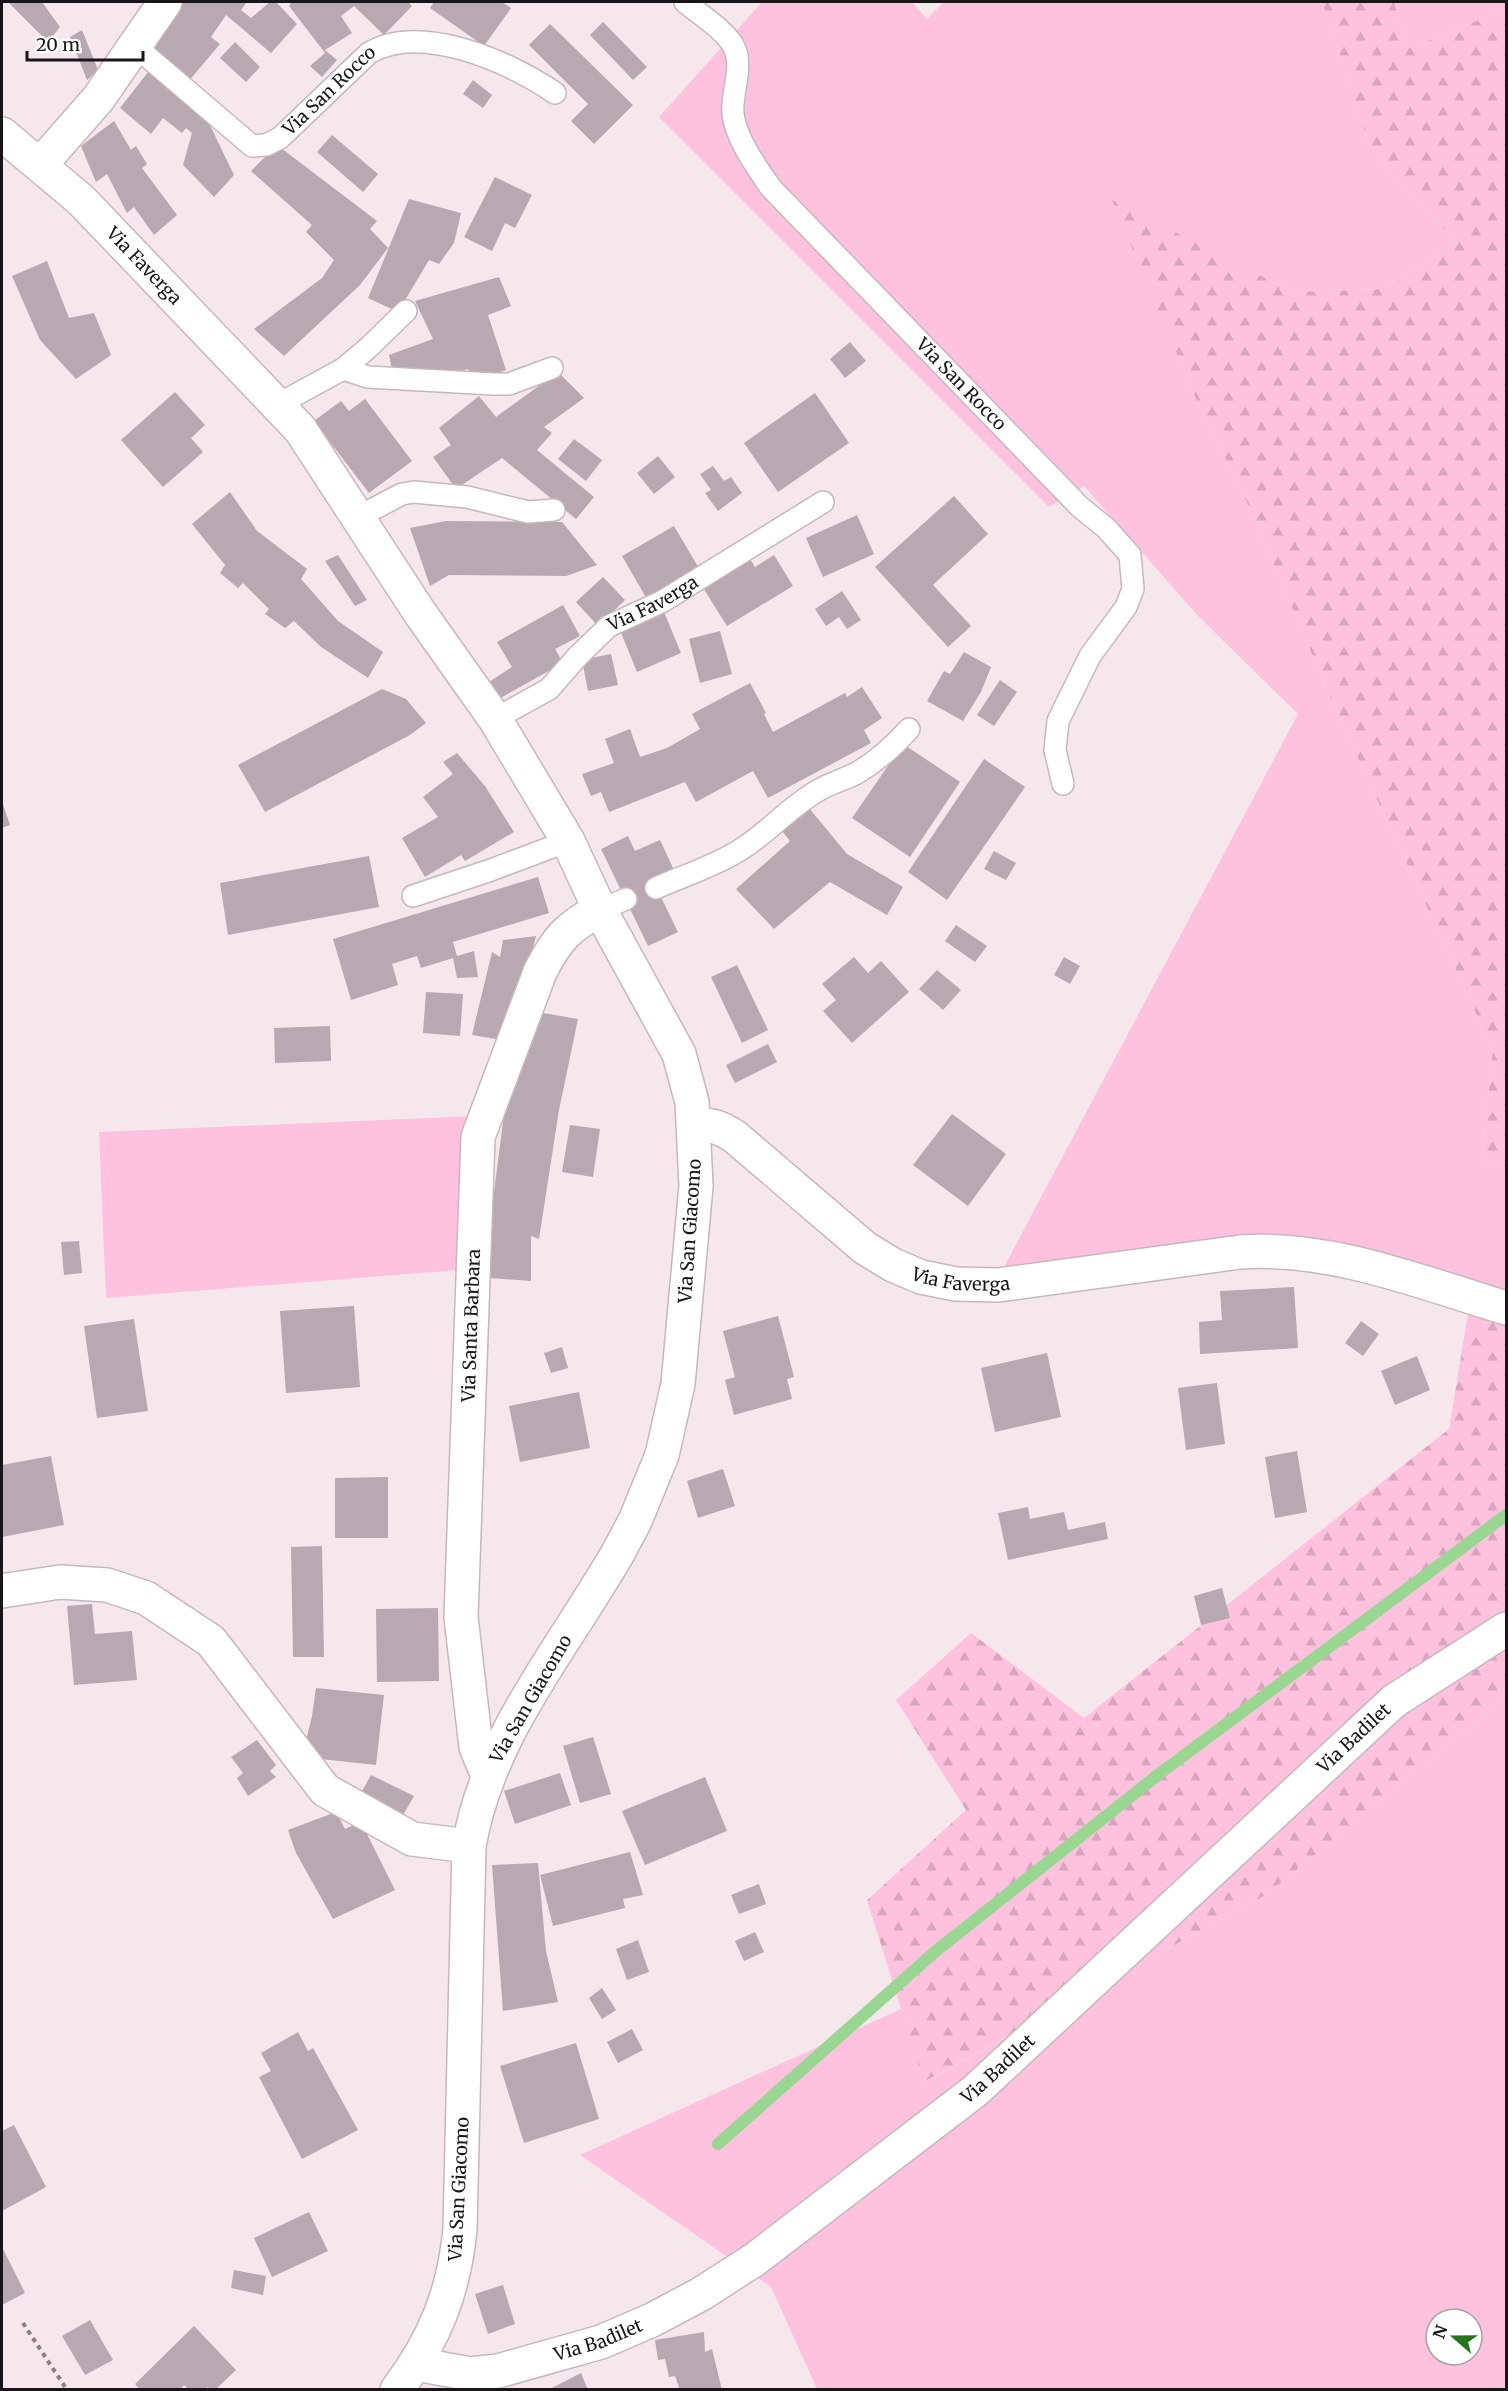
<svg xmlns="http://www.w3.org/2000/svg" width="1508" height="2391" font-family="Merriweather,serif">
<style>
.green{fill:#fec1de;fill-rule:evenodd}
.forest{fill:url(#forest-firs)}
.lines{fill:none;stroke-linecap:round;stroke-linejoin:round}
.stream{stroke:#99d692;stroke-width:12}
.building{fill:#b7a9af}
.lane-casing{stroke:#c6b7be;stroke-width:24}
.street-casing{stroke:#c6b7be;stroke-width:36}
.secondary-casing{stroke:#c6b7be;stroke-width:36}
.path{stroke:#8a8084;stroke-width:4;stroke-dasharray:4.5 4.5;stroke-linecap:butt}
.lane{stroke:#fff;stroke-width:21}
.street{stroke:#fff;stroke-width:33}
.secondary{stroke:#fff;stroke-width:33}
.labels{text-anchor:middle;stroke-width:6;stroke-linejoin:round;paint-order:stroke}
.street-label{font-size:18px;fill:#1a1518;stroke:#fff}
</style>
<defs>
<pattern id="forest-firs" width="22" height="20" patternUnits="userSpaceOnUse" patternTransform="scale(1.5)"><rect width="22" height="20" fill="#fec1de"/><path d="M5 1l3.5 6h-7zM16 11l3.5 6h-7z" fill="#d9a5be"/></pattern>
</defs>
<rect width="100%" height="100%" fill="#f6e7ed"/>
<g class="green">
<path d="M762,2h150l15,17 17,-17h378l49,148 84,91 -71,48 -91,3 -180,-91 85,203 42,82 94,220 159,344 -12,110 25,9v156l-37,-17 -144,-44 -110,1 -227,32 310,-583 -101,-99 -113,-129 -35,21 -390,-390z"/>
<path d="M1394,2h112v7l-99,40z"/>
<path d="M476,1116l7,152 -377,30 -7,-166z"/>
<path d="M1506,1697v692h-689l-46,-102 -191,-132 321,-146 24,73 341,-187zM1436,2319h36v36h-36z"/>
</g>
<g class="forest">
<path d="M1322,2h72l13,47 99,-40v1160l-25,-9 12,-110 -159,-344 -94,-220 -42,-82 -86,-204 181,92 91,-3 71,-48 -84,-91z"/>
<path d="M1469,1308l37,17v372l-240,198 -342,187 -57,-182 99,-90 -70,-110 75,-67 113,85 365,-289z"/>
</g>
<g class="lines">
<path class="stream" d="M718,2144l218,-193 223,-177 347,-259"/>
</g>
<g class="building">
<path d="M8,2h34l18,25 -12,15z"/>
<path d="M178,2h69l-6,8 10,8 19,-16h6l21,22 -26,29 -45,-38 -15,22 9,7 -32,38 -41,-35z"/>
<path d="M292,2h116l4,4 -28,29 -30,-29 -13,10 11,17 -27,17 12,10 -15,17 -12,-11 15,-13 -36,-47z"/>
<path d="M434,2h68l9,6 -27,38 -54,-38z"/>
<path d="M603,22l44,45 -14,13 -43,-45z"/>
<path d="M550,24l83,81 -39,39 -23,-23 17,-17 -59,-59z"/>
<path d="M82,30l16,40 -11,10 -17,-43z"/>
<path d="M235,42l25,25 -14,15 -26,-24z"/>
<path d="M152,67l54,50 28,58 -20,22 -31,-32 9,-32 -6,-5 -4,5 -19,-15 -12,16 -31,-26z"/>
<path d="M473,80l19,15 -9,13 -20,-14z"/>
<path d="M114,121l17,29 5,-4 11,18 -5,4 35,47 -23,20 -20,-28 -7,6 -20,-39 -11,8 -15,-36z"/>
<path d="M332,135l46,39 -15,18 -46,-40z"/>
<path d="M277,145l100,76 -7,8 18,19 -28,37 -76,71 -30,-27 68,-51 12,-18 -28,-28 6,-7 -61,-54z"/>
<path d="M495,177l37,18 -17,33 -10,-5 -13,28 -28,-14z"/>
<path d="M409,199l52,14 -7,30 -15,21 -10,-4 -31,52 -30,-14z"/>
<path d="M47,261l22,57 25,-5 17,42 -35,24 -36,-39 -28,-64z"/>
<path d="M499,277l12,29 -23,9 18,55 -32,12 -6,-13 -20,5 -56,-4 -3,-15 44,-16 -18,-38z"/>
<path d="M850,342l16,19 -21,17 -15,-19z"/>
<path d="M558,372l26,26 -40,29 8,6 -15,17 57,47 -18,22 -74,-61 -46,31 -23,-32 18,-12 -12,-17 40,-32 17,21z"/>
<path d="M175,392l30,33 -14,13 12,14 -40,35 -42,-47z"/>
<path d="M815,393l34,50 -71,49 -34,-49z"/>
<path d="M365,399l47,62 -43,32 -55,-72 27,-20 8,10z"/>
<path d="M574,439l28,21 -16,21 -28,-22z"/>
<path d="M658,456l17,21 -21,17 -17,-21z"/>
<path d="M713,466l11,15 7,-4 11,16 -24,18 -13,-18 6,-3 -11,-16z"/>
<path d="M230,492l27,39 50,38 -6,10 37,42 45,31 -15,26 -47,-31 -27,-26 -9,7 -20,-14 4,-5 -26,-26 -5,5 -18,-15 5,-8 -33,-41z"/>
<path d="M954,496l34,38 -55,51 38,41 -23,21 -73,-80z"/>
<path d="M857,515l17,39 -51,23 -17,-39z"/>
<path d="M446,521l116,1 35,43 -31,11 -117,-1 -19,11 -20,-58z"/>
<path d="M674,526l26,44 -52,31 -26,-45z"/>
<path d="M747,554l8,13 19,-12 19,31 -66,40 -27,-43z"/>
<path d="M338,555l29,45 -12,6 -30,-45z"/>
<path d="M603,577l22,23 -27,26 -22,-24z"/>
<path d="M842,591l19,29 -14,9 -8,-12 -13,9 -11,-17z"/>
<path d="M563,605l17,31 -25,13 8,14 -66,37 -8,-18 23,-15 -15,-25z"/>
<path d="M664,612l17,41 -44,19 -17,-42z"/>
<path d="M720,631l12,43 -32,9 -11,-44z"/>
<path d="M964,652l27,15 -10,25 -18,29 -36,-20 17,-30 6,3z"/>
<path d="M611,654l7,31 -30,6 -6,-31z"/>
<path d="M1000,680l17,12 -23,34 -17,-11z"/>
<path d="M750,683l16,30 -2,1 9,18 72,-39 2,4 15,-10 20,31 -18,12 7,13 -103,55 -15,-27 -57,31 -11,-20 -76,30 -8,-20 -10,4 -9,-22 32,-11 -9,-24 25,-10 10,28 27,-9 33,-19 -8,-15z"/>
<path d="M382,689l24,10 20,24 -16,12 -145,77 -27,-47z"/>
<path d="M903,744l57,38 -50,75 -58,-39z"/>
<path d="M457,753l28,33 29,46 -49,29 -4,-6 -36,22 -23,-39 36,-21 -15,-20 30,-23 -10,-12z"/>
<path d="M984,759l41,28 -78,113 -39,-28z"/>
<path d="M2,801l8,24 -8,3z"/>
<path d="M809,808l38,46 56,33 -16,28 -57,-33 -56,47 -38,-40 54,-48 -8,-10z"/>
<path d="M628,836l7,15 25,-11 13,28 -21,11 26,53 -30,14 -47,-97z"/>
<path d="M994,851l22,12 -10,17 -22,-11z"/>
<path d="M369,856l10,51 -151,28 -8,-52z"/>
<path d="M538,877l11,36 -96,29 4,14 17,-5 4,26 -21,1 -4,-20 -32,10 -4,-12 -25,8 6,21 -47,15 -18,-61z"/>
<path d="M956,925l31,21 -12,16 -30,-21z"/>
<path d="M536,936l-28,105 -36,-6 20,-83 8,5 3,-17z"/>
<path d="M854,957l14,16 13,-12 28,31 -57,51 -29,-32 13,-11 -14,-16z"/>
<path d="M1064,957l16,9 -10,18 -16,-9z"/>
<path d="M737,965l31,65 -26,13 -31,-66z"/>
<path d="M937,970l24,20 -18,20 -24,-21z"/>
<path d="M426,992l37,2 -3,42 -37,-3z"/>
<path d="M526,1010l52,9 -19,91 -20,129 -8,-3v45l-42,-3v-48l17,-131z"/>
<path d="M330,1026l1,35 -56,2 -1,-35z"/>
<path d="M768,1044l9,18 -42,21 -9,-18z"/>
<path d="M952,1114l54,40 -38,52 -55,-41z"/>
<path d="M570,1125l30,4 -7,48 -31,-5z"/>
<path d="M79,1241l3,32 -18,2 -3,-33z"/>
<path d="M1294,1287l4,61 -98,6 -1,-32 23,-2 -2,-29z"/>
<path d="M354,1306l6,81 -74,6 -6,-82z"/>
<path d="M778,1316l16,61 -7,2 5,20 -58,16 -9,-35 10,-3 -12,-46z"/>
<path d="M134,1319l14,92 -51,7 -13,-92z"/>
<path d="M1361,1321l18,13 -16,22 -18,-13z"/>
<path d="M562,1347l6,21 -17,5 -7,-20z"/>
<path d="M1047,1353l14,64 -66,15 -14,-64z"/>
<path d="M1417,1356l13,34 -35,15 -14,-34z"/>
<path d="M1217,1383l8,61 -39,6 -8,-62z"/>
<path d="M579,1392l11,56 -70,14 -11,-56z"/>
<path d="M1297,1451l10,61 -32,6 -10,-61z"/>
<path d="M51,1456l13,69 -62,12v-72z"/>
<path d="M723,1469l12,37 -37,12 -11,-37z"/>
<path d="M388,1477v61h-53v-60z"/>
<path d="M1028,1507l2,12 34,-7 4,18 37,-8 3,17 -100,21 -10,-47z"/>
<path d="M322,1546l2,111h-31l-2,-110z"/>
<path d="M1222,1588l8,30 -29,7 -7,-29z"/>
<path d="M92,1604l3,30 37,-3 5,49 -63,5 -7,-79z"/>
<path d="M438,1608l1,73 -62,1 -1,-73z"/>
<path d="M316,1688l68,7 -8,70 -74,-8 10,-41z"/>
<path d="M593,1737l18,57 -31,9 -17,-57z"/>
<path d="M257,1740l19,25 -6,6 6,6 -28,19 -11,-18 6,-5 -12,-16z"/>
<path d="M560,1773l11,32 -56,19 -11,-33z"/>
<path d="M371,1775l43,21 -11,19 -43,-20z"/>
<path d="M705,1777l22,54 -82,34 -23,-54z"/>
<path d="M336,1812l9,17 16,-7 34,68 -62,29 -37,-66 -8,-23z"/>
<path d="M630,1852l13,43 -20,4 2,9 -72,18 -13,-51z"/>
<path d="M538,1863l8,88 12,51 -55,9 -11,-146z"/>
<path d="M759,1884l7,20 -27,10 -8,-19z"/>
<path d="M755,1932l9,20 -20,9 -9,-20z"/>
<path d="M638,1940l11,32 -22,8 -11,-31z"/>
<path d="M602,1988l14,22 -14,9 -13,-21z"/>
<path d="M632,2029l11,21 -25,13 -11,-21z"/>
<path d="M298,2032l10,19 5,-3 45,82 -56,29 -43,-82 12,-6 -10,-18z"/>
<path d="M576,2043l23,76 -75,24 -24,-77z"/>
<path d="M14,2125l32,62 -44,24v-80z"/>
<path d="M309,2212l19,39 -56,26 -18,-39z"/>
<path d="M2,2247l23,46 -23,12z"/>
<path d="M234,2270l32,6 -3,19 -32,-7z"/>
<path d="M503,2285l12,39 -27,10 -13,-40z"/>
<path d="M90,2320l23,40 -28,15 -23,-39z"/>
<path d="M194,2326l42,44 -21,20 -8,-3 -2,3h-16l-5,-5 -4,5h-40l-5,-6z"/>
<path d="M704,2332l1,20 7,-3 10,41h-42l-5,-14 -6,1 -4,-18 -7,1 -3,-20z"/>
<path d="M581,2373l7,17h-40z"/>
</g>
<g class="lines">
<defs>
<g id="lane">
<path id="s1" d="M685,2c14,12 43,30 50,47 8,20 -4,44 -2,65 3,25 24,54 38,74l309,319 26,21 24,27 3,34 -7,18 -36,49 -32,65 -3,29 8,34"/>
<path id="s2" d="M135,46l117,100 14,-1 14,-7 89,-85c52,-31 141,9 186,40"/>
<path d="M343,369l25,8 125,7h16l43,-16"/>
<path d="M277,405l66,-36 25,-21 38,-37"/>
<path d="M358,517l44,-23 12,-2 53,5 61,15 26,-2"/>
<path id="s3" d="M495,719l54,-30 29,-33 31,-30 54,-25 160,-99"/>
<path d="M656,888c27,-12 59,-22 84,-38 28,-17 50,-44 79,-60 12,-7 26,-11 38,-17 20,-12 37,-27 52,-44"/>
<path d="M413,896l78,-26 77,-29"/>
<path d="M600,910l26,-11"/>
</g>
<g id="street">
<path d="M40,165l58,-66 67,-97"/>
<path d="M2,1591l58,-9 47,3 39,13 65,43 114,149 87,49 57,7"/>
<path id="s4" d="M488,1776l-12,-29 -15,-130 17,-480 62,-165c16,-32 28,-46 60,-62"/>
<path id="s5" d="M416,2364l54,10 28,-3 103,-29 51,-22 49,-26 53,-34 221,-169 419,-390 112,-72"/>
</g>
<g id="secondary">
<path id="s6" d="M2,134l79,66 219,229 120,184 75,106 73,122 32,69 79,144 13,48 4,84 -18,198 -16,71 -27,66 -16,30c-54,95 -131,183 -150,295l-9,383c-6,63 -25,110 -63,161"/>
<path id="s7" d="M694,1124c17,0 27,4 40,12l131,112 28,17 28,12 35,7 42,1 242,-33c92,-6 180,30 266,56"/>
</g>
</defs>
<use href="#lane" class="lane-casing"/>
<use href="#street" class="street-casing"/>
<use href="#secondary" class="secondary-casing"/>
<path class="path" d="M23,2323l44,67"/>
<use href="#lane" class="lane"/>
<use href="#street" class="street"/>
<use href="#secondary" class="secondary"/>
</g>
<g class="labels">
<g class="street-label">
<text dy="6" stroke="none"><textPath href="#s2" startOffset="252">Via San Rocco</textPath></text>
<text dy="6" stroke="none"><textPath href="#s6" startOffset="194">Via Faverga</textPath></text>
<text dy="6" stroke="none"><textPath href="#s1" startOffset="492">Via San Rocco</textPath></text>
<text dy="6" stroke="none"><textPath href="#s3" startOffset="198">Via Faverga</textPath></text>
<text transform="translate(690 1231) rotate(-86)" y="6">Via San Giacomo</text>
<text dy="6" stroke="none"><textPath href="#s7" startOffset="318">Via Faverga</textPath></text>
<text dy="6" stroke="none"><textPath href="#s4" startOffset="454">Via Santa Barbara</textPath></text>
<text transform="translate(531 1699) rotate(-60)" y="6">Via San Giacomo</text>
<text dy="6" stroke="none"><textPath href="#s5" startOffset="1160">Via Badilet</textPath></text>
<text dy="6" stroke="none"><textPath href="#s5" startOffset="674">Via Badilet</textPath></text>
<text transform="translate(459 2189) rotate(-87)" y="6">Via San Giacomo</text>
<text dy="6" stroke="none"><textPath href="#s5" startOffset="188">Via Badilet</textPath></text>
</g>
</g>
<rect width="1508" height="2391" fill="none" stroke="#1a1518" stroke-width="6"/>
<g transform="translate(1454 2337) rotate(290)"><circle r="28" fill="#ffffff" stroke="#a3a1a3" stroke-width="1.5"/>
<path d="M0-4.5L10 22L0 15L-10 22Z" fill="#25751e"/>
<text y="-9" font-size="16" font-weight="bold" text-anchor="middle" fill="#1a1518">N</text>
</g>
<path d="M27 51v9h116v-9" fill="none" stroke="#1a1518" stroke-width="3"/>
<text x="36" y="51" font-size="18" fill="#1a1518" stroke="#ffffff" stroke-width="4.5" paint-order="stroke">20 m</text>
</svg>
